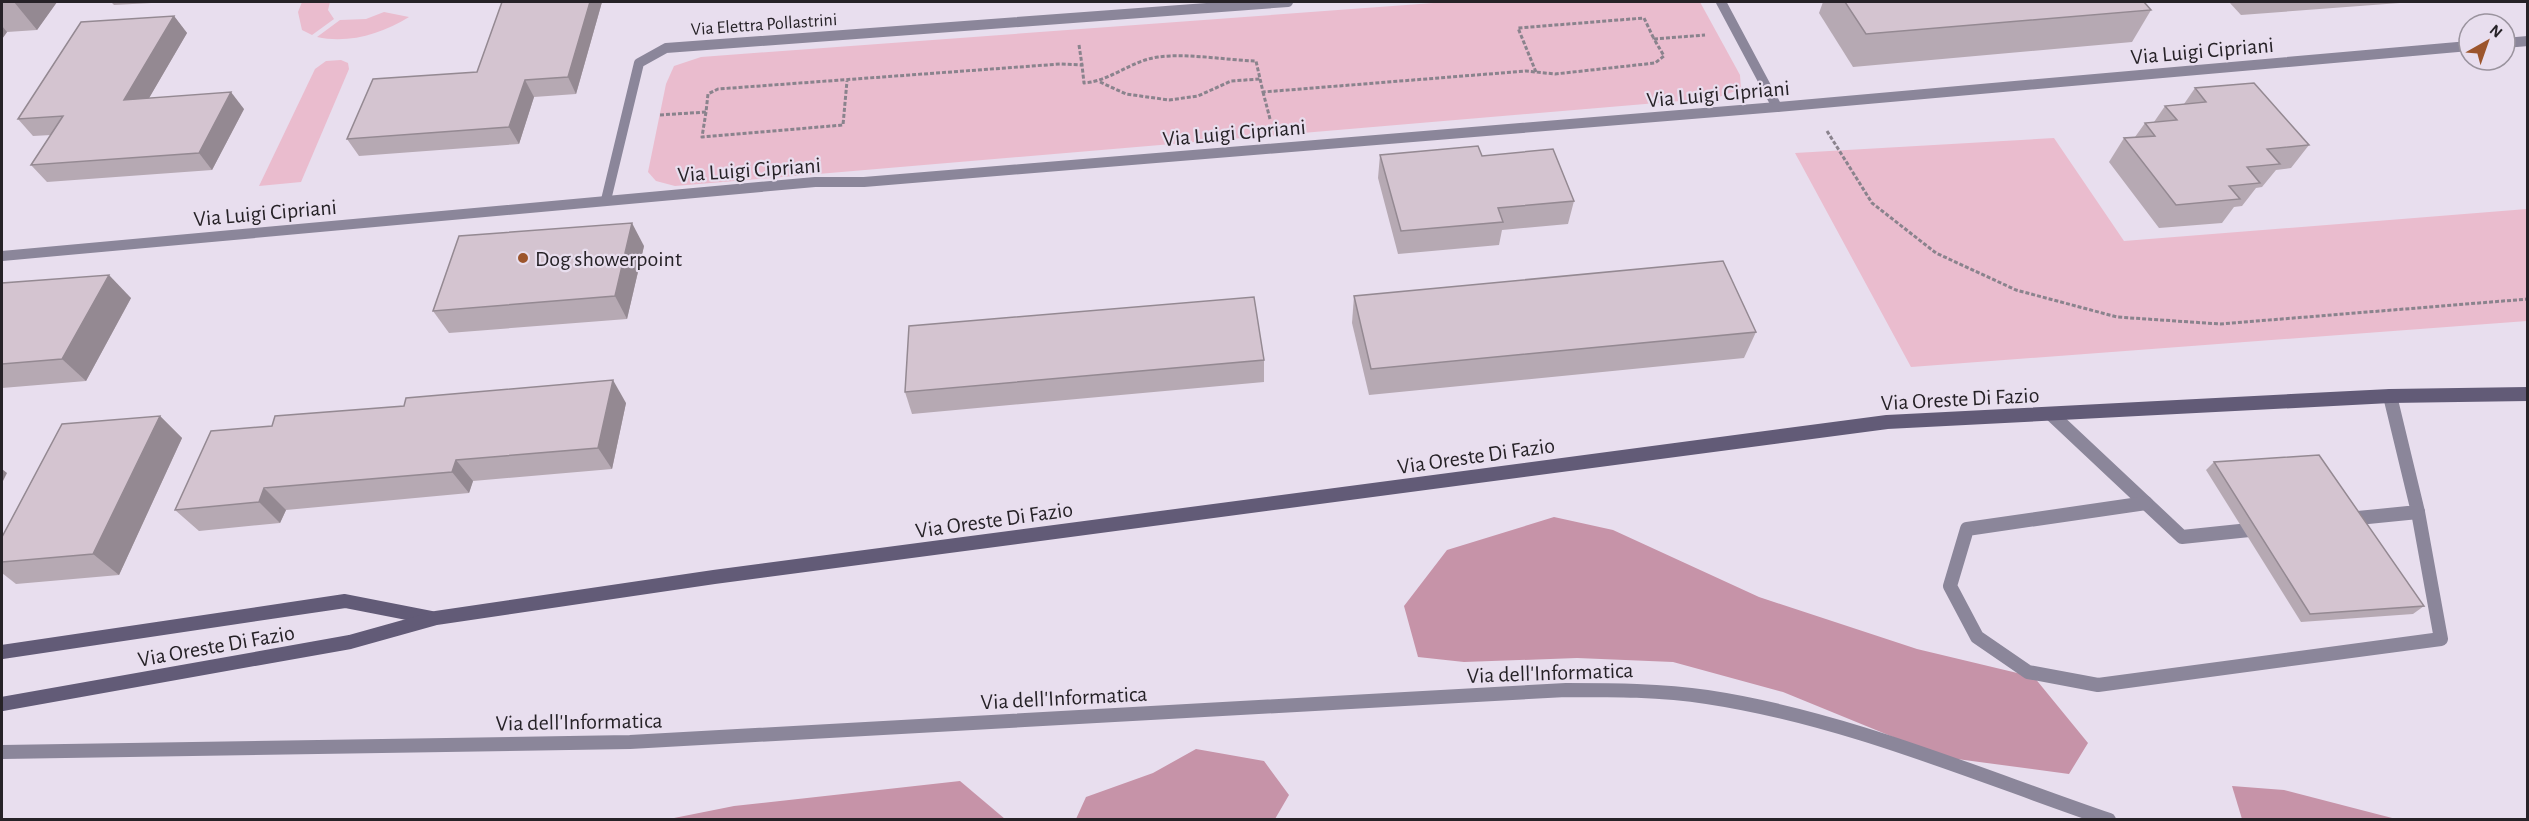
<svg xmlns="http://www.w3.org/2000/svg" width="2529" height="821" font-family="'Alegreya Sans',sans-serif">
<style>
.green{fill:#eabcce}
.forest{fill:#c693a8}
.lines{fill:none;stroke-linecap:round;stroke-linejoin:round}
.path{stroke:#8a838d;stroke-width:3;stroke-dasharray:4 2;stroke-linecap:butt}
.service{stroke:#8b869a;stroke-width:14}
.minor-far1{stroke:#8b869a;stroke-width:10}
.minor{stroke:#8b869a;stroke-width:14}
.secondary{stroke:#625b77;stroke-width:14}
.wall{fill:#b6a9b3}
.shaded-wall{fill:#948992}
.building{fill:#d4c4d0;stroke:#948992;stroke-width:1.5}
.poi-dot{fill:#9c552c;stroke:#e8deee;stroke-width:2}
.labels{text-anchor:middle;stroke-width:4.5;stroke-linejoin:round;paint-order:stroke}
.far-street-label{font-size:18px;fill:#262227;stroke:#e8deee}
.street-label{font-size:22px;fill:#262227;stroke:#e8deee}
.poi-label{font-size:22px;fill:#262227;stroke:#e8deee;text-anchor:start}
</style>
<rect width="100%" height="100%" fill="#e8deee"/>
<g class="green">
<path d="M302,2h28l-2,8 6,9 -22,16 -10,-5 -4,-18z"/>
<path d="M1447,2h253l40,73 1,14 -25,9 -1041,88 -19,-5 -8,-9 18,-88 8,-18 27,-9z"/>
<path d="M384,12l25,5c-27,17 -61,27 -92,20l23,-17 26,-1z"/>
<path d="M341,60l7,3 1,6 -48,113 -42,4 56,-117 11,-8z"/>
<path d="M2054,138l70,103 403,-32v112l-616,46 -116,-214z"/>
</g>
<g class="forest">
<path d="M1554,517l59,13 146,67 158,52 117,28 54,66 -19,31 -127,-17 -159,-65 -110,-30 -96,-4 -113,4 -46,-5 -14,-51 43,-56z"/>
<path d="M1196,749l68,12 25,34 -14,24h-199l10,-22 67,-24z"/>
<path d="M960,781l45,38h-336l65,-13z"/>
<path d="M2232,786l52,4 112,29h-154z"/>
</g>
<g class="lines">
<g class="path">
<path d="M1079,45l3,20"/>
<path d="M1536,72l-18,-44 126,-10 10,21"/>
<path d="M1100,82l26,12 43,6 29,-4 33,-15 29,-2"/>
<path d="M1263,92l7,27"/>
<path d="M706,112l-4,25 141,-12 4,-44"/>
<path d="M660,115l46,-3 2,-18 10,-5 342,-25 22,1 2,18c27,-2 46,-22 74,-26 29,-4 68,3 98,4l7,31 263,-21 29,3 100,-11 9,-7 -10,-17 51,-4"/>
<path d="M1827,131l45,72 64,50 80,37 101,27 103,7 308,-25"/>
</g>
<g class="service">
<path d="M2051,414l131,123 77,-8"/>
<path d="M2146,503l-179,26 -17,57 27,51 51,35 70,13 343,-46 -23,-127"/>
<path d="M2348,519l70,-7 -28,-116"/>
</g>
<g class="minor-far1">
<path d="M1721,2l56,105"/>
<path d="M2505,43l23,-2"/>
<path d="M606,200l33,-137 27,-15 622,-46"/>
<path d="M2,256l813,-74h49l913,-75 692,-61"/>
</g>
<path class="minor" d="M2,752l628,-10 936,-52c47,0 95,0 141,7 139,21 270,78 402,123"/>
<g class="secondary">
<path d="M2,652l343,-51 87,17"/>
<path d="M2,704l348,-62 86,-24 278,-41 1173,-155 503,-26 138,-2"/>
</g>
</g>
<g class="wall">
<path d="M2,2h55l-20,28 -30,2 -5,7z"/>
<path d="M111,2h59l-56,3z"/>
<path d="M502,2h100l-26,92 -42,3 -15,47 -160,12 -12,-17 130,-67z"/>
<path d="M1823,2h321l7,8 -19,32 -279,25 -34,-54z"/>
<path d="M2229,2h184l-172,13z"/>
<path d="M174,16l13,17 -38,65 95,11 -32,61 -165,12 -16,-17 20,-30 -18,1 -15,-17z"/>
<path d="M2195,88l114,57 -18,23 -15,2 -14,17 -6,1 -14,18 -8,1 -12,16 -63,5 -50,-66 15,-24 11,-1 10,-14 9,-1 11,-16 19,-2z"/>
<path d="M1380,155l102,1 92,45 -6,23 -66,6 -3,15 -101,9 -20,-76z"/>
<path d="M644,246l-17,73 -178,14 -16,-22z"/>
<path d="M2,283l129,15 -45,83 -84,7z"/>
<path d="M1354,296l402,36 -12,26 -375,37 -17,-72z"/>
<path d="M1264,360v22l-352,32 -7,-22z"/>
<path d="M626,403l-14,66 -139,12 -4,12 -183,17 -6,13 -81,8 -24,-21z"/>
<path d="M160,416l22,22 -63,137 -103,9 -14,-11v-36z"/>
<path d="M2214,462l210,144 -11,8 -112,8 -95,-152z"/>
</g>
<g class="shaded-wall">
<path d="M14,2h43l-20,28z"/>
<path d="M590,2h12l-26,92 -8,-17z"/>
<path d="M174,16l13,17 -49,84 -14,-17z"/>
<path d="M2,26l5,6 -5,7z"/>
<path d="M525,80l9,17 -15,47 -10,-17z"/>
<path d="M231,92l13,17 -32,61 -13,-17z"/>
<path d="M632,223l12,23 -17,73 -12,-23z"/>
<path d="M109,275l22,23 -45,83 -24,-22z"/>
<path d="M613,380l13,23 -14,66 -14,-21z"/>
<path d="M160,416l22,22 -63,137 -26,-21z"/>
<path d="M456,460l17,21 -4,12 -17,-21z"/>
<path d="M2,469l5,4 -5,10z"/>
<path d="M264,488l22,22 -6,13 -21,-21z"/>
</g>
<g class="building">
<path d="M502,2h88l-22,75 -43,3 -16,47 -162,12 26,-60 104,-7z"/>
<path d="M1845,2h299l7,8 -285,24z"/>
<path d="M174,16l-50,84 107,-8 -32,61 -168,12 32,-49 -45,3 63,-97z"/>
<path d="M2254,83l55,62 -42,4 13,15 -33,3 13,16 -31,3 11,13 -64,6 -52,-67 31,-2 -10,-13 32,-3 -12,-14 41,-4 -11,-14z"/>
<path d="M1478,146l4,10 71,-7 21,52 -76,7 5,14 -102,9 -21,-76z"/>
<path d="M632,223l-17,73 -182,15 26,-75z"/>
<path d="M1723,261l33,71 -385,37 -17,-73z"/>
<path d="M109,275l-47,84 -60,5v-81z"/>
<path d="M1254,297l10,63 -359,32 4,-66z"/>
<path d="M613,380l-15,68 -142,12 -4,12 -188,16 -5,14 -84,8 36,-79 61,-5 3,-10 129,-10 2,-8z"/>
<path d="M160,416l-67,138 -91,8v-25l60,-113z"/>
<path d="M2319,455l105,151 -114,8 -96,-152z"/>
</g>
<circle class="poi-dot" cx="523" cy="258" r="6"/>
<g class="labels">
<g class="far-street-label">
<text transform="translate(764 24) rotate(-4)" y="6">Via Elettra Pollastrini</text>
</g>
<g class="street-label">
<text transform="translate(2202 50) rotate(-5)" y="8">Via Luigi Cipriani</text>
<text transform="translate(1718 93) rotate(-5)" y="8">Via Luigi Cipriani</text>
<text transform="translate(1234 132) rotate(-5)" y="8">Via Luigi Cipriani</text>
<text transform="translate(749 169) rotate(-4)" y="8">Via Luigi Cipriani</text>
<text transform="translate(265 212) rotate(-5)" y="8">Via Luigi Cipriani</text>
<text transform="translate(1960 398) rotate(-3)" y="8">Via Oreste Di Fazio</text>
<text transform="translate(1476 455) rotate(-8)" y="8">Via Oreste Di Fazio</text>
<text transform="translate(994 519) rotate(-8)" y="8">Via Oreste Di Fazio</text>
<text transform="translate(216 645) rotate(-10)" y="8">Via Oreste Di Fazio</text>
<text transform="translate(1550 672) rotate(-2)" y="8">Via dell'Informatica</text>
<text transform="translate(1064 697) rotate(-3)" y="8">Via dell'Informatica</text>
<text transform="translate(579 721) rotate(-1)" y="8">Via dell'Informatica</text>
</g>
<g class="poi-label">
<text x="535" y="266">Dog showerpoint</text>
</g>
</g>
<rect width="2529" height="821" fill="none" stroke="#262227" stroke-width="6"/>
<g transform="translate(2487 42) rotate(40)"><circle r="28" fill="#e8deee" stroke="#9a939e" stroke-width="1.5"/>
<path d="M0-4.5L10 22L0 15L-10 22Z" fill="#9c552c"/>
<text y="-9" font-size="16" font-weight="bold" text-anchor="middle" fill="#262227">N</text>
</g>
</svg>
